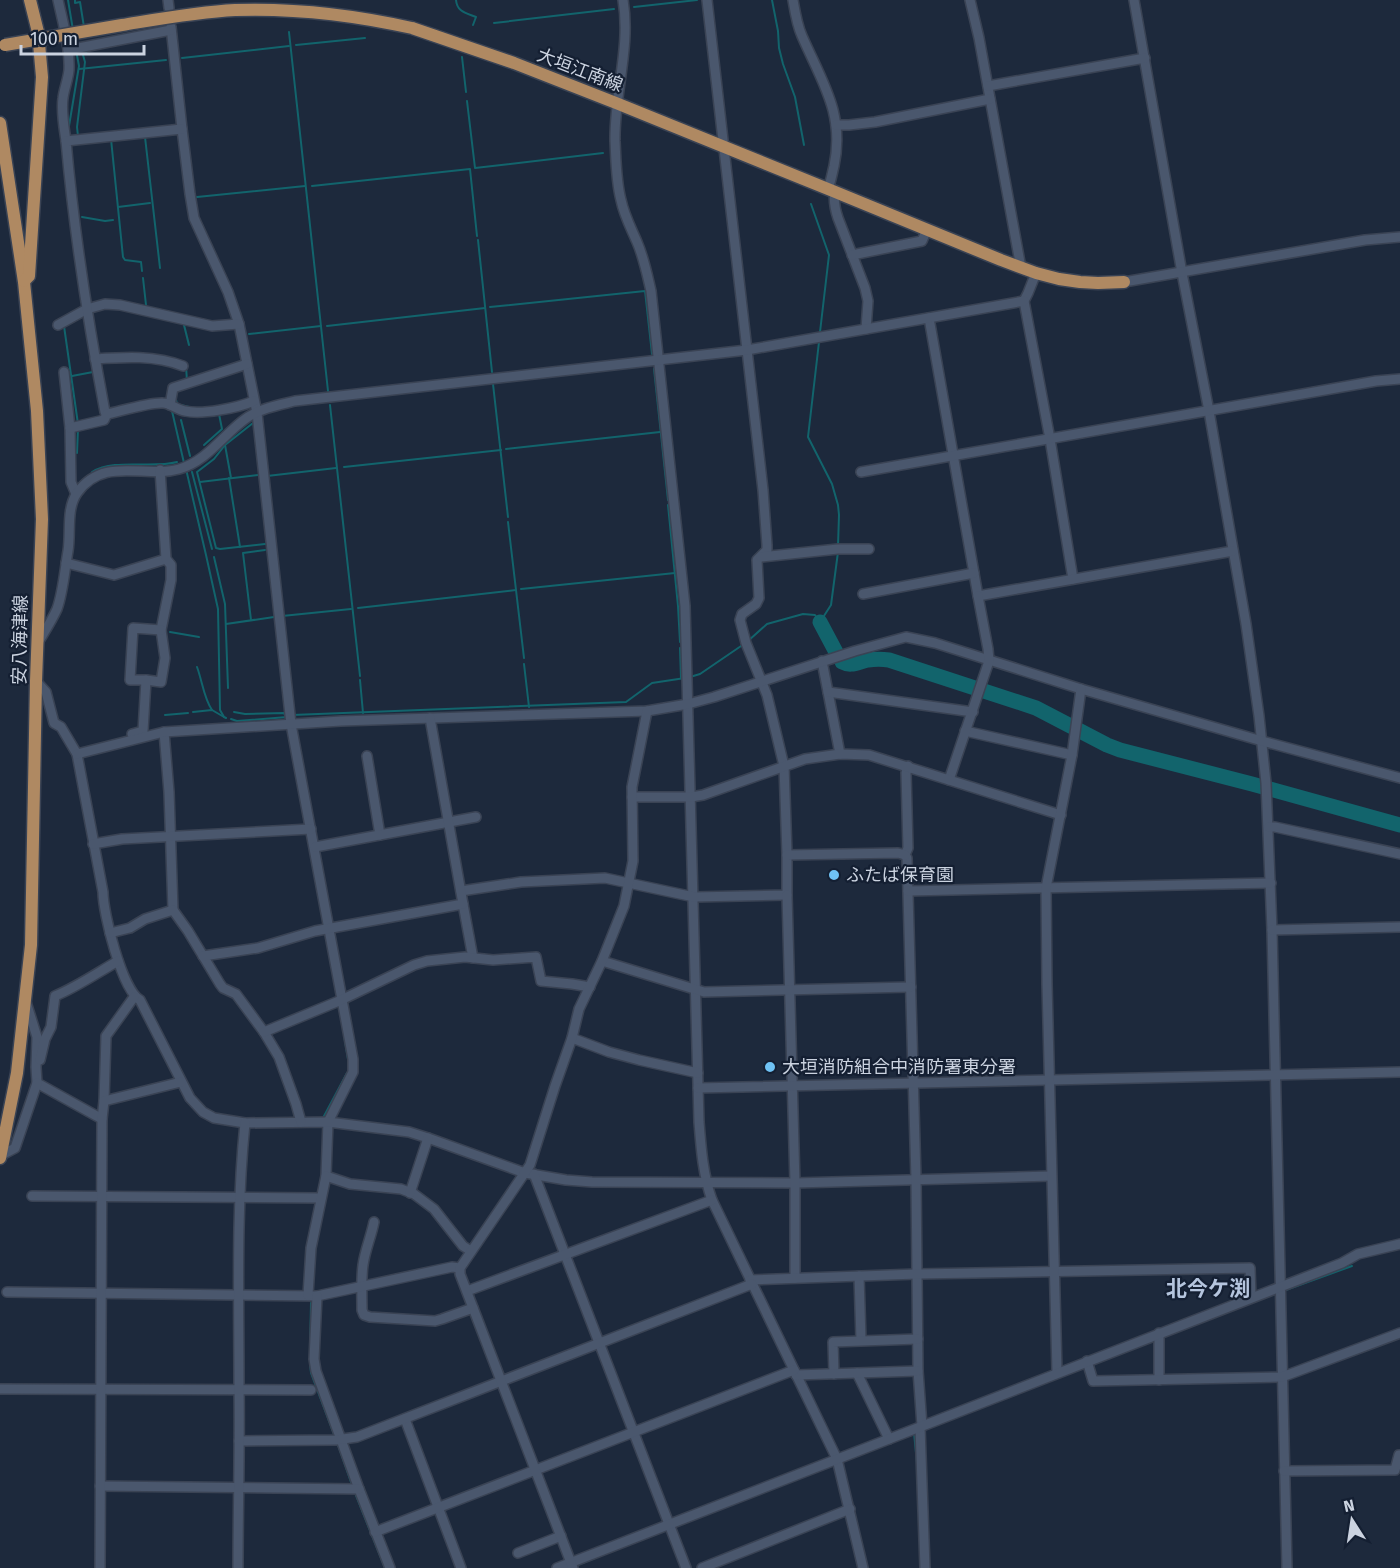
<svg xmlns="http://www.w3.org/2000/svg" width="1400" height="1568" font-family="'Fira Sans','Noto Sans JP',sans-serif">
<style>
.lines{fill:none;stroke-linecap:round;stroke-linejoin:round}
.stream{stroke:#12646c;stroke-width:2}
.river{stroke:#12646c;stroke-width:15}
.minor-casing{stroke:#3a4354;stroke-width:12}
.major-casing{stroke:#3a4354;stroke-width:15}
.minor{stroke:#4a576d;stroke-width:9}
.major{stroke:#af8962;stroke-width:12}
.major-bridge-casing{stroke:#3a4354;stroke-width:15;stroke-linecap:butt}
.major-bridge{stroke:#af8962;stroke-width:12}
.poi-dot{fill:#6fc2f4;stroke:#141f32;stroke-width:2}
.labels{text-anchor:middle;stroke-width:4.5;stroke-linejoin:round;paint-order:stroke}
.street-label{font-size:18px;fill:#cbd3e0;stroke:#141f32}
.poi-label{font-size:18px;fill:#cbd3e0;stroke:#141f32;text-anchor:start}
.quarter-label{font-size:21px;font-weight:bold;fill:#b5c5de;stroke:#141f32}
</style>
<rect width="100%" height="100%" fill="#1d293c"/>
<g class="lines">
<g class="stream">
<path d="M68,0l5,30"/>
<path d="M75,0v3l5,-1 4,25"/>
<path d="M456,0c1,12 10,13 20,17l-3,8"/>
<path d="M772,0l6,31 1,17 4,16 12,33 9,48"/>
<path d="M634,7l63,-7"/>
<path d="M494,23l120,-14"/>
<path d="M289,32l39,359"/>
<path d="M296,45l69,-7"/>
<path d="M462,57l4,35"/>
<path d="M182,58l107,-12"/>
<path d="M79,69l87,-9"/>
<path d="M467,101l8,67 128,-15"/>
<path d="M69,126l10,-60 -3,-16"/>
<path d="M78,136l-1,-9 8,-65 -2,-7 4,-4"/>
<path d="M145,137l15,131"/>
<path d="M111,139l12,118 2,3 16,2 1,9"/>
<path d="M312,186l158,-17 7,67"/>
<path d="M197,197l108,-11"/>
<path d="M811,204l18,51 -9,77"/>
<path d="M118,207l32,-4"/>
<path d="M82,217l23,4 8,-1"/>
<path d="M478,240l14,132"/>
<path d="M143,278l3,27"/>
<path d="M490,307l155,-16 7,63"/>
<path d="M183,321l6,24"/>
<path d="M64,326l14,98"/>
<path d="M327,326l158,-18"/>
<path d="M249,334l72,-8"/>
<path d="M819,342l-11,95 24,47 6,21 1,10 -1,31"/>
<path d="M186,366l1,15"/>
<path d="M654,369l14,131"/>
<path d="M72,376l21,-4"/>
<path d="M493,384l15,133"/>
<path d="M175,395l2,9 12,3"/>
<path d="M330,405l30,271"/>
<path d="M172,411l12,52"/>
<path d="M181,420l9,36"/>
<path d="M253,423l-28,22 -11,14 -17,13 19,76 4,1 45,-5"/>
<path d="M204,445l18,-16 -3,-15"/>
<path d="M225,445l6,33"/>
<path d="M506,449l154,-17"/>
<path d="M77,453l1,-24"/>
<path d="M344,467l157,-17"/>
<path d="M186,469l20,86 12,54 2,101 4,7 2,1"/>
<path d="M92,472c23,-14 59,-3 85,-10"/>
<path d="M192,472l20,77"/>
<path d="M267,476l69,-8"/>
<path d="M229,478l11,69"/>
<path d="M200,482l58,-7"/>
<path d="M668,505l10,101 2,36"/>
<path d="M508,522l16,136"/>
<path d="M214,557l11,47 3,84"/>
<path d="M521,589l154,-16"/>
<path d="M358,608l158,-18"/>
<path d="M282,616l69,-7"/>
<path d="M251,620l-8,-67 22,-3"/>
<path d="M226,624l48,-7"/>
<path d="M170,632l29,5"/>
<path d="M748,641l19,-17 36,-10 12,1 5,7 11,-17 7,-53"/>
<path d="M680,648l1,30"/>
<path d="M524,664l5,43"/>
<path d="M197,667c5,13 7,32 15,43"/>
<path d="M690,677l10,-3 44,-30"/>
<path d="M360,680l3,33"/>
<path d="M193,712l19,-2 12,7"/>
<path d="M234,712l11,2 39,-1 2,5"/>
<path d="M165,715l23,-2"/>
<path d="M292,715l334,-13 26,-19 33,-5"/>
<path d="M231,719l6,2 50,-4"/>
<path d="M344,1035l5,30"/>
<path d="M323,1118l24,-45"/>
<path d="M1283,1291l69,-25"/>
<path d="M1263,1298l15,-5"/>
<path d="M310,1354l1,-51"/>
<path d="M310,1363l1,10 24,64"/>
<path d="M914,1433l3,30"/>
<path d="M337,1442l15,43"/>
<path d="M355,1493l30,75"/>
<path d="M575,1566l20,-8"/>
</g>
<g class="river">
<path d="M820,622l17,32"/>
<path d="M842,662c9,5 16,0 26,-2 7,-1 14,-1 21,0l147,48 71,37 13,5 132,34 148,41"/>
</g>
<defs>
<g id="minor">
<path d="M58,0c5,23 12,47 11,70 -1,10 -5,19 -6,28 -2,14 1,29 3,43"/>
<path d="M168,0l1,8"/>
<path d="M623,0c8,47 -9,94 -8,141 1,19 1,40 6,59 3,15 10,28 16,42 7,16 10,32 14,49l34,315 14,516c2,26 4,53 13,78l125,259 26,109"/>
<path d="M707,0l56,490 4,55v5l-10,10 2,38 -3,6 -14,10 -2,6 6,23 21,52 17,71 3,89"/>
<path d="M793,0c2,12 4,25 9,36 20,46 43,78 32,130 -2,8 -3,15 -6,23"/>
<path d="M970,0l9,38 42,230"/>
<path d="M1134,0l48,273 27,138 37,213 13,92 7,67 6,147 15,638"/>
<path d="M171,27l11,102 8,65 4,24 34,74 11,32 18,89 34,311 62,335v13l-25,50 -2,54 24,8 51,5 13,5 20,15 29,37 8,5"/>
<path d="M68,50l103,-20"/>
<path d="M988,86l157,-28"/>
<path d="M836,125h13l26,-3 115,-23"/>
<path d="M835,191c-2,10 0,18 3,27l27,70 3,13 -2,28"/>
<path d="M852,255l70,-14 5,-12"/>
<path d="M1036,273l-8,20 -4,8 26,138 23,140"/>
<path d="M1124,282l241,-42 35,-3"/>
<path d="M929,318l49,278 255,-45"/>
<path d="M58,325l29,-16 18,-5 15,1 92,21 27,-2"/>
<path d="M95,359c30,-2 60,-4 88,7"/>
<path d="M64,372l6,56 1,54 5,12"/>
<path d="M170,405l3,-17 74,-24"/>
<path d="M107,414l-2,-2c-17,-90 -31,-180 -39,-271l116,-12"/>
<path d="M70,428l34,-8 3,-6c14,-3 43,-12 56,-11 7,0 14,7 22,8 17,4 52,-3 69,-10"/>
<path d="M861,472l515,-91 24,-2"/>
<path d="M761,557l77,-8h31"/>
<path d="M66,563l48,12 52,-16"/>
<path d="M863,594l111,-21"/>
<path d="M39,641c6,-10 13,-21 18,-32 6,-16 8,-41 11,-58 3,-19 -2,-42 9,-58 27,-38 68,-14 102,-24 29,-8 45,-36 69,-52 14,-9 31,-12 47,-16l452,-51 277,-49"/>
<path d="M822,661l18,93"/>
<path d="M146,680l15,2 4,-24 -4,-28 10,-50v-15l-5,-6 -6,-89"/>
<path d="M36,681l10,11 8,31 7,4 16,27 26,138c0,21 19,98 37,108l50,98 13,14 11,6 31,5 83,-1 81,10 19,6 97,35 41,7 26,2 203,1 256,-7"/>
<path d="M828,692l145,20"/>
<path d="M965,731l107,24"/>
<path d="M164,732l5,60 4,118"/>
<path d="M132,734l11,-3 3,-51h-16l3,-52 28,2"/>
<path d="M77,754l87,-22 177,-11 306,-10 41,-7 26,-7 141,-46 51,-14 29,6 146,46 181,52 138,37"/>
<path d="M367,756l13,79"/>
<path d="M908,766l-2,7 2,75 -3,7 2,3 9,321 2,192 4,55"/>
<path d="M949,780l40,-119 -1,-12 -10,-53"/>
<path d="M632,797h59l12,-2 102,-36 35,-5 29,1 192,60"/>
<path d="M1269,827h6l125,27"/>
<path d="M93,844l29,-5 189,-10"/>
<path d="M315,847l161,-30"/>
<path d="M461,891l60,-9 84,-4 89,19 93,-2v-40l111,-2 7,2"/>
<path d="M908,891l363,-8"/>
<path d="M787,895l8,288v95"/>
<path d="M463,904l10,54"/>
<path d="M1272,930l128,-3"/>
<path d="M110,933l20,-5 15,-9 28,-9 15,21 32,53 3,4 13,6 28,38 15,25 17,47 5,18"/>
<path d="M203,956l55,-8 57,-17 148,-27 -33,-186"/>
<path d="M602,961l102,31 207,-5"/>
<path d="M26,1002l11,35 -1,30 1,16 65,36"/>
<path d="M264,1032l75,-31 75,-36 13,-4 38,-4 28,3 43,-3 5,24 31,3 18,3"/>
<path d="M572,1038l37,14 30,8 59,13"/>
<path d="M40,1060l5,-21 6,-12 4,-31c22,-9 42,-23 63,-35"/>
<path d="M698,1088l702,-16"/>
<path d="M104,1101l2,-65 28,-39"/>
<path d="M0,1156l15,-8 22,-65"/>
<path d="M534,1174l152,394"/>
<path d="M410,1193l18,-55"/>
<path d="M32,1196l289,2"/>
<path d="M374,1222c-3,15 -9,28 -11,43 -2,15 -1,30 -1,45l2,5 6,2 65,4 7,-2 31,-11"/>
<path d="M859,1276l2,64"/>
<path d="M750,1280l167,-6 333,-6 1,29"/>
<path d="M467,1291l245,-91"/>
<path d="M7,1292l310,4 135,-29 8,1"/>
<path d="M308,1295l3,-47 15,-72"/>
<path d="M317,1296l-3,63 2,12 43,118 31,79"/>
<path d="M1159,1333v47"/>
<path d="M1087,1361l6,20 189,-4 118,-44"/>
<path d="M1057,1372l-10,-388 -1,-96 26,-133 9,-66"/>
<path d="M857,1373l32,66"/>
<path d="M834,1374l-1,-32 85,-3"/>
<path d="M796,1375l122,-4"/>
<path d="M0,1389l311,1"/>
<path d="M405,1419l56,149"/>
<path d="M920,1427l5,141"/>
<path d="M239,1441l97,-1 21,-3 395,-153"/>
<path d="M1284,1471l111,-1 4,-15h1"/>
<path d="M100,1486l259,3"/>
<path d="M375,1532l419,-162"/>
<path d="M518,1553l43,-17"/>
<path d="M100,1568l2,-449 2,-18 77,-19"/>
<path d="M238,1568c0,-61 2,-122 1,-183 0,-87 -3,-175 6,-262"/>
<path d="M557,1568l785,-305 16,-9 42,-10"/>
<path d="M573,1568l-113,-294v-6l70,-103 25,-79 17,-48 7,-29 23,-48 22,-55 9,-45 -1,-74 15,-76"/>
<path d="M702,1568l148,-59"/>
</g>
<g id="major">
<path d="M412,28l102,35 102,40 212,86 173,71 35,13 23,6 21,3 18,1 26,-1"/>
<path d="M0,123l24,159 13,129 5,108 -6,162 -5,264 -14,128 -17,85"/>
<path d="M24,281l5,-5 13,-199 -4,-45 -8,-32"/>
</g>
</defs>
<use href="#minor" class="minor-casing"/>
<use href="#major" class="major-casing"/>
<use href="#minor" class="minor"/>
<use href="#major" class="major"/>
<defs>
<path id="major-bridge" d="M5,45c39,-7 78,-13 117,-20 37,-6 75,-13 113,-15 60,-2 119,5 177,18"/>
</defs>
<use href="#major-bridge" class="major-bridge-casing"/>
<use href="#major-bridge" class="major-bridge"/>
</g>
<g class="poi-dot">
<circle cx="834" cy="875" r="6"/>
<circle cx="770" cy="1067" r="6"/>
</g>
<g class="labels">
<g class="street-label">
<text transform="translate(580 70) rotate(21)" y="6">大垣江南線</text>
<text transform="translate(20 640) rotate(-89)" y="6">安八海津線</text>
</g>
<g class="poi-label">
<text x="846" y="881">ふたば保育園</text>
<text x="782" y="1073">大垣消防組合中消防署東分署</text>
</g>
<g class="quarter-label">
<text x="1208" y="1296">北今ケ渕</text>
</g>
</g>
<g transform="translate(1352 1520) rotate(348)" stroke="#141f32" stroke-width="4.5" paint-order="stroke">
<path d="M0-4.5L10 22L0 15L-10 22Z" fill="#cbd3e0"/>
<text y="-9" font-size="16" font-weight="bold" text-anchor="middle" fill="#cbd3e0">N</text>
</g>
<path d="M21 45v9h123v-9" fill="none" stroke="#cbd3e0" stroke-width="3"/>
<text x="30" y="45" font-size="18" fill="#cbd3e0" stroke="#141f32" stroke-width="4.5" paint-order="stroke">100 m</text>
</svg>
